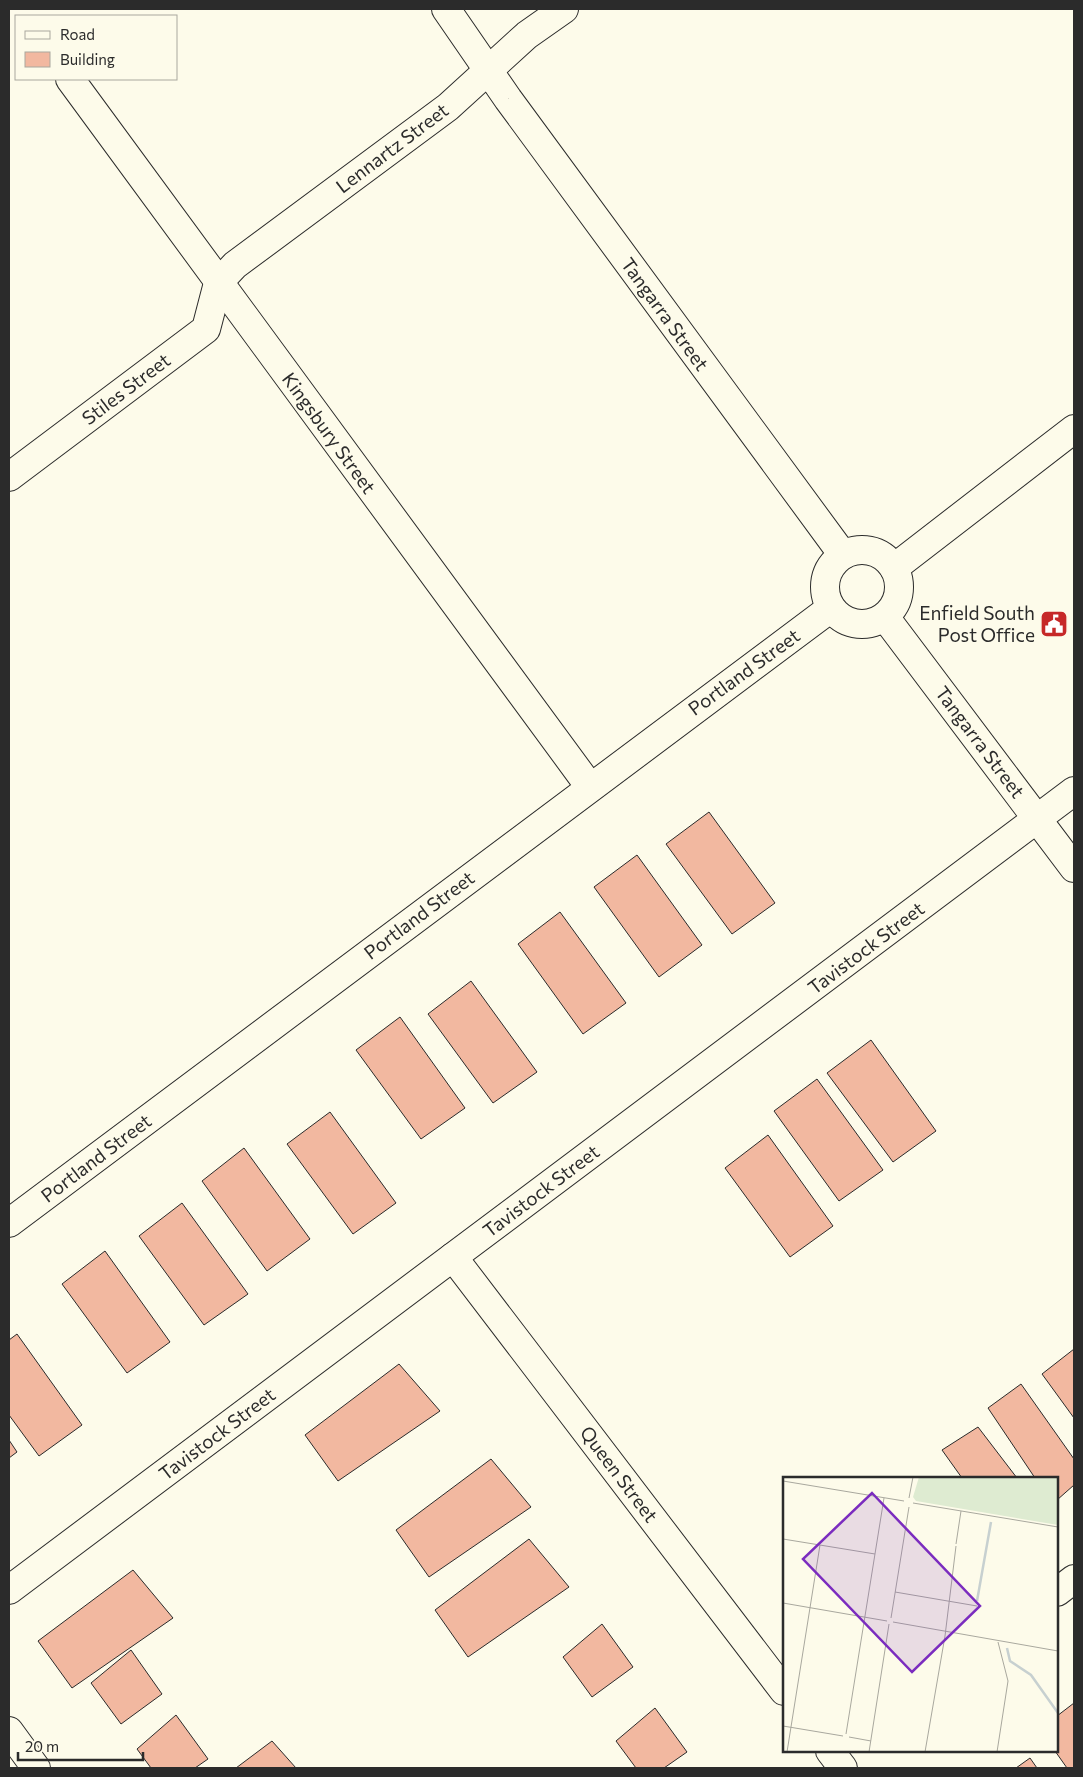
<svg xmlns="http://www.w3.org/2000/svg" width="1083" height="1777" font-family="Commissioner,sans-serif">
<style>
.building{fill:#f2b8a0;stroke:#2b2b2b}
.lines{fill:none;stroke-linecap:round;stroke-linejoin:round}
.minor-casing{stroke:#2b2b2b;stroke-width:30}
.minor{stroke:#fdfbea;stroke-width:28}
.labels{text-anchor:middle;stroke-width:4;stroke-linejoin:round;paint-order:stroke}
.street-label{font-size:19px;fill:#2b2b2b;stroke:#fdfbea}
.poi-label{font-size:19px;fill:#2b2b2b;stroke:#fdfbea;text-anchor:end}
.inset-river{fill:none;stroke:#c7d0d0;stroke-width:2.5}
.inset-road{fill:none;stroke:#a9a89e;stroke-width:1}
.view{fill:#7b2cbf;fill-opacity:0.15;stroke:#7b2cbf;stroke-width:2.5}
.inset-edge{fill:none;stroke:#2b2b2b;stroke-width:2.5}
</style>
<rect width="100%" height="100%" fill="#fdfbea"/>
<g class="building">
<path d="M709,812l66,91 -43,31 -66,-90z"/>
<path d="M637,855l65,90 -43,32 -65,-90z"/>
<path d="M560,912l66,91 -43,31 -65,-90z"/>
<path d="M471,981l66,91 -44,31 -65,-89z"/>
<path d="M400,1017l65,91 -44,31 -65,-89z"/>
<path d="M871,1040l65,91 -43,31 -66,-89z"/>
<path d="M817,1079l66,91 -44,31 -65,-90z"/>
<path d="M330,1112l66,91 -43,31 -66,-90z"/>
<path d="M768,1135l65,91 -43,31 -65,-89z"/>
<path d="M244,1148l66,91 -43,32 -65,-90z"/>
<path d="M182,1203l66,91 -44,31 -65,-89z"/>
<path d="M105,1251l65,91 -43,31 -65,-89z"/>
<path d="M17,1334l65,91 -43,31 -30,-41v-75z"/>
<path d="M1074,1349v69l-32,-44z"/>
<path d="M399,1364l41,47 -102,70 -33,-46z"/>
<path d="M1021,1384l53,75v26l-17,15v-22h-22l-47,-70z"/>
<path d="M978,1427l39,51h-55l-20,-28z"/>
<path d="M9,1440l8,12 -8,6z"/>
<path d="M491,1459l40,48 -102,70 -33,-47z"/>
<path d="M529,1539l40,48 -101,70 -33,-47z"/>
<path d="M133,1570l40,48 -101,70 -34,-47z"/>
<path d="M602,1624l31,43 -41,30 -29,-40z"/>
<path d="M131,1650l31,44 -41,30 -30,-41z"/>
<path d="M1074,1703v65h-7l-12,-17h2v-35z"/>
<path d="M655,1708l32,44 -23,16h-28l-20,-27z"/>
<path d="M176,1715l32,44 -13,9h-44l-14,-19z"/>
<path d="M272,1741l24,27h-60z"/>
<path d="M1030,1758l7,10h-21z"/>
</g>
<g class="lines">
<defs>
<g id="minor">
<path d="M446,9l62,90 335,456"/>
<path d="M70,79l520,708"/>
<path d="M9,477l197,-148 12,-46 17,-18 213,-158 79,-72 37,-26"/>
<circle cx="862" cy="587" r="37"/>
<path d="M894,568l180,-139"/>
<path d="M885,617l189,251"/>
<path d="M9,1223l822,-615"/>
<path d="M453,1257l331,434"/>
<path d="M9,1590l1065,-799"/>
<path d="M1057,1592l17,-13"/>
<path d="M9,1731l27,37"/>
<path d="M830,1751l13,17"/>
</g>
</defs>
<use href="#minor" class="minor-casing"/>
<use href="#minor" class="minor"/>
</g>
<defs>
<symbol id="civic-square" viewBox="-11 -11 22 22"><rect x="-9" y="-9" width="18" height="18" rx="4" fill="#c62828" stroke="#fdfbea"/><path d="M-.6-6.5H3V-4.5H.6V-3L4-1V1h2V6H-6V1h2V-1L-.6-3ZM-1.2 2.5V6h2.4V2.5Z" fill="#fff"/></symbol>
</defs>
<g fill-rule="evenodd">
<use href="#civic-square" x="1038" y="608" width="32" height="32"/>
</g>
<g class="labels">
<g class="street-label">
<text transform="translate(392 148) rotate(-37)" y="7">Lennartz Street</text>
<text transform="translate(665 314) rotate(54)" y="7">Tangarra Street</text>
<text transform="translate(126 389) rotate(-37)" y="7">Stiles Street</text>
<text transform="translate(329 433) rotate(54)" y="7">Kingsbury Street</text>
<text transform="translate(744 672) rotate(-36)" y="7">Portland Street</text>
<text transform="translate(980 742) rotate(53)" y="7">Tangarra Street</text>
<text transform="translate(419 915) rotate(-37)" y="7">Portland Street</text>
<text transform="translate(866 948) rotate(-37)" y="7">Tavistock Street</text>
<text transform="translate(96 1158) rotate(-37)" y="7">Portland Street</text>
<text transform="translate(541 1191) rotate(-37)" y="7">Tavistock Street</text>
<text transform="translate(217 1434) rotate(-37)" y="7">Tavistock Street</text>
<text transform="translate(619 1474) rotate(53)" y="7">Queen Street</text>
</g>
<g class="poi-label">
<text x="1035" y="620">Enfield South<tspan x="1035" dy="22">Post Office</tspan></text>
</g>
</g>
<g transform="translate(783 1477)">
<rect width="275" height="275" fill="#fdfbea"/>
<path d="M136,0h139v48l-142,-24 -3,-4z" fill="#deebd1"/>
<path class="inset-river" d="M194,124l14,-79M224,171l3,13 21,14 27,38"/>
<path class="inset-road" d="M0,4l121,20M126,21l4,-21M130,26l145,24M0,62l92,15M173,67l5,-33M112,115l82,14M0,126l104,18M108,141l18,-111M110,145l165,29M0,249l60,10M63,257l38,-236M66,260l22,4M4,275l33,-207M86,275l20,-128M142,275l20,-116 11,-90M214,275l11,-71 -10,-39"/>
<path class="view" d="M89,16l108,113 -68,66 -109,-113z"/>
<rect width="275" height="275" class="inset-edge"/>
</g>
<rect width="1083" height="1777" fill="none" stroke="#2b2b2b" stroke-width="20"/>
<rect x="15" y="15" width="162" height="65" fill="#fdfbea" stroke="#a9a89e"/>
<rect x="25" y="31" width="25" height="8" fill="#fdfbea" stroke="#a9a89e"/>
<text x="60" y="40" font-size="15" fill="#2b2b2b">Road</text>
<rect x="25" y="52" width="25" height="15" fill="#f2b8a0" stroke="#a9a89e"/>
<text x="60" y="65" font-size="15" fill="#2b2b2b">Building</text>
<path d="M18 1752v8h125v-8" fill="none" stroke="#2b2b2b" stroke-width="2.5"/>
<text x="25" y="1752" font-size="15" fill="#2b2b2b" stroke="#fdfbea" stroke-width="4" paint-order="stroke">20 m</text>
</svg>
